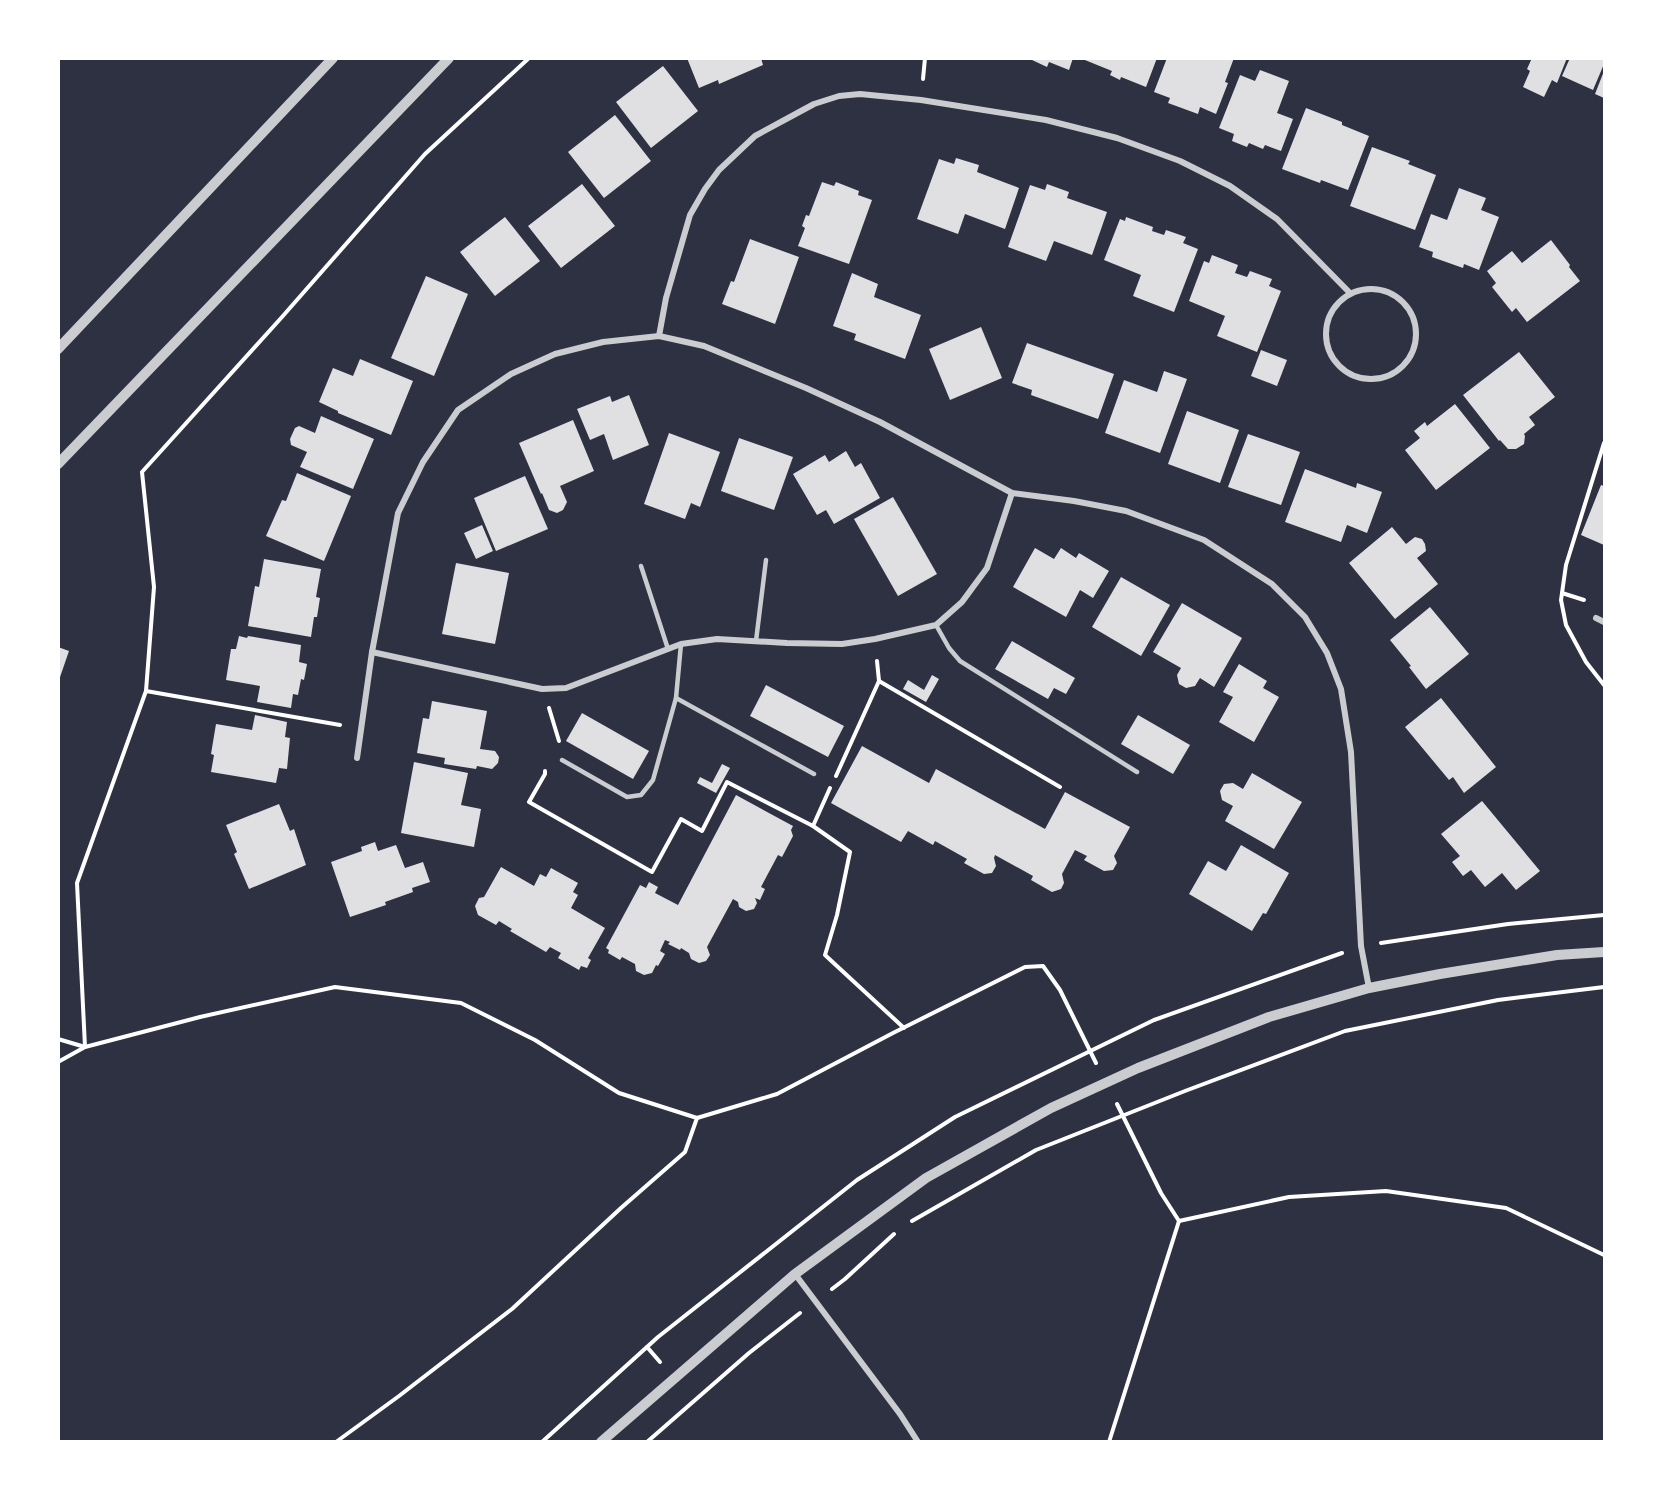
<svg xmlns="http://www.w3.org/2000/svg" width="1663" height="1500" font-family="'Roboto Condensed',sans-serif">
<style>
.building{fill:#e0e0e3}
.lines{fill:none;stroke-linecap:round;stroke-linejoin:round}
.path{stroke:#fff;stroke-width:4}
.service{stroke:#caccd0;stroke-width:4.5}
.minor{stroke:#caccd0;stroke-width:6}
.tertiary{stroke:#caccd0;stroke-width:10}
</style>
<rect width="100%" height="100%" fill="#2d3142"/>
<g class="building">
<path d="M687,58h74l2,7 -44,19 -1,-4 -19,8z"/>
<path d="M1033,58h40l-4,12 -20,-8 -2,5 -15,-7z"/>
<path d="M1080,58h77l-11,29 -25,-10 -1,3 -10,-5 2,-4z"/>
<path d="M1167,58h67l-9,24 3,1 -12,31 -16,-7 -2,7 -30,-11 2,-5 -16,-6z"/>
<path d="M1532,58h35l-10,25 -5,-3 -8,17 -21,-10 7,-16 -3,-2z"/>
<path d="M1570,58h34v6l-11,26 -31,-14z"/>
<path d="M663,66l35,45 -47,37 -35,-46z"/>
<path d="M1260,70l29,11 -12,32 16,6 -12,32 -16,-6 -2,4 -14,-6 -2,4 -15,-6 2,-7 -15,-6 21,-53 15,6z"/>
<path d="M1604,71v27l-9,-4z"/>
<path d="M1306,108l36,14v3l27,11 -21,54 -27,-10 -1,3 -38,-14z"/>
<path d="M615,115l36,46 -47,37 -36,-46z"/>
<path d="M1372,147l38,14 -2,3 28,11 -21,55 -65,-24z"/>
<path d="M956,158l23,7 -2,7 42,16 -14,41 -40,-15 -7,20 -41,-15 22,-60 15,5z"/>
<path d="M822,182l12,4 2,-4 23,9 -1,4 14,5 -23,64 -51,-18 7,-18 -3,-2 4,-11 3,1z"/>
<path d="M582,184l33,42 -54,42 -33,-42z"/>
<path d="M1047,184l22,8 -2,6 40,14 -15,43 -38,-14 -8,20 -38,-14 22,-62 15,5z"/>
<path d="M1459,188l27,10 -5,12 18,7 -20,53 -15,-6 -1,4 -31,-11 1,-5 -14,-5 12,-33 16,6z"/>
<path d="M505,217l35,44 -45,35 -35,-44z"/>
<path d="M1126,217l27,10 -1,4 12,4 2,-5 20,7 -3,6 15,6 -24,63 -41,-16 8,-21 -37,-15 16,-41 5,2z"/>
<path d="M750,239l49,18 -24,67 -53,-20 9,-23 3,1z"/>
<path d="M1551,240l19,25 -1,2 11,14 -53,41 -11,-14 -4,4 -20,-25 4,-4 -9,-12 25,-20 10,12z"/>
<path d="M1212,255l26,10 -3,8 12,4 3,-6 22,8 -3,7 12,5 -24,61 -40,-16 8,-20 -36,-15 15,-40 5,2z"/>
<path d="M852,273l26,11 -4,13 47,18 -16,44 -51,-19 2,-6 -23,-8z"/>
<path d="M426,276l42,18 -34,82 -43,-18z"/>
<path d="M981,327l21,51 -52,22 -21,-51z"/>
<path d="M1027,343l87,31 -16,45 -67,-24 1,-5 -20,-7z"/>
<path d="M1261,350l26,10 -10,26 -26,-10z"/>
<path d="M1519,352l36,45 -26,20 6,8 -11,9 1,2 -1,8 -8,5h-8l-8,-9 -1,1 -36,-46z"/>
<path d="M360,359l53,22 -22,54 -53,-22v-2l-19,-9 14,-34 20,8z"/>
<path d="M1164,371l23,8 -27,74 -55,-20 19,-53 33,12z"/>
<path d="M629,395l20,50 -36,15 -9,-26 -14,6 -13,-31 33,-13 2,6z"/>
<path d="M1455,404l35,44 -54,42 -31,-40 15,-12 -6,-7 11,-9 2,4z"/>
<path d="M1187,411l52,19 -19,53 -52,-19z"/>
<path d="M321,416l53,23 -21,50 -53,-22 7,-15 -16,-7 -1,-6 5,-11 4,-2 16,7z"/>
<path d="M573,420l21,51 -34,15 7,16 -4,8 -6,3 -8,-3 -7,-17 -1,1 -22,-51z"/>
<path d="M669,433l51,19 -20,55 -9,-4 -6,16 -41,-15z"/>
<path d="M1248,434l52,18 -19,53 -53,-18z"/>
<path d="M739,438l54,19 -19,53 -53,-19z"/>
<path d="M846,451l9,16 6,-4 19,35 -46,26 -8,-14 -9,5 -24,-41 32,-19 4,7z"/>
<path d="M1305,469l51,19 1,-5 25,9 -15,41 -20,-8 -6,17 -56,-20z"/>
<path d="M297,473l54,23 -27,65 -58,-25 16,-36 4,1z"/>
<path d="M525,476l23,53 -52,22 -22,-53z"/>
<path d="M1601,485l3,1v59l-23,-10z"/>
<path d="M893,497l44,77 -39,22 -44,-77z"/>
<path d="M482,525l11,26 -17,8 -12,-26z"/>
<path d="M1392,527l14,17 9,-7 7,2 3,5 1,7 -9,7 21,26 -43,35 -46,-56z"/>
<path d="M1035,548l19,11 7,-11 15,10 3,-5 30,18 -16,27 -13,-8 -14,27 -53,-30z"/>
<path d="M264,559l57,10 -5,28 4,1 -3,19h-3l-3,20 -63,-11 7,-40 4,1z"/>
<path d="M456,563l53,10 -14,71 -53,-10z"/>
<path d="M1121,577l49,28 -29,51 -49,-29z"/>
<path d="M1182,603l60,35 -28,49 -14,-9 -5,8 -9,2 -7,-4 -2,-9 4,-7 -28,-16z"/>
<path d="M1430,607l39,47 -43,35 -17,-22 2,-1 -21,-26z"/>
<path d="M239,636l8,2 1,-2 53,9 -2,17 8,2 -3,16 -3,-1 -3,16 -5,-1 -2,14 -34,-6 3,-16 -34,-6 5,-31h5z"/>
<path d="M1012,641l63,37 -9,16 -12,-6 -6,11 -53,-30z"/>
<path d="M58,647l11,4 -10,29h-1z"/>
<path d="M1239,664l28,17 -4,7 16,9 -25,45 -35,-20 14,-25 -10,-5z"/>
<path d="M932,675l7,4 -13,23 -23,-13 5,-9 16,10z"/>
<path d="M766,685l78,41 -16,31 -78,-41z"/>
<path d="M1441,698l55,69 -32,26 -11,-16 -4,3 -44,-53z"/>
<path d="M432,701l55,10 -7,38 15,2 4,6 -1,6 -6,6 -15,-3 -1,3 -32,-5 1,-6 -28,-5 6,-35 6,1z"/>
<path d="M582,713l67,38 -16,28 -67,-38z"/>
<path d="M255,715l32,7 -2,15 5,1 -3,31 -8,-1 -3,15 -65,-11 3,-17 -3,-1 5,-30 36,6z"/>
<path d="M1138,715l52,30 -17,29 -52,-30z"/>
<path d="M862,746l67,37 7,-14 109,60 20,-37 65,35 -16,29 3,7 -4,7 -9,1 -20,-11 3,-4 -12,-6 -13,24 2,9 -3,6 -9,3 -21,-12 2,-4 -38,-21 -1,3 2,8 -4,7 -8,1 -20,-11 3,-4 -32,-18 -2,4 -25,-14 -7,11 -70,-39z"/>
<path d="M414,762l54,11 -7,32 20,4 -7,38 -73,-14z"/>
<path d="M722,764l8,4 -14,25 -19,-10 3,-6 12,6z"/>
<path d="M1252,773l50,29 -28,47 -49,-28 8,-15 -11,-6 -2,-9 4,-7 9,-1 10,6z"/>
<path d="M736,795l57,31 -2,4 2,6 -11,21 -4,-2 -17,32 4,2 -5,11 -5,-2 2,5 -3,6 -8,2 -7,-4 -1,-5 -5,-3 -26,48 3,8 -4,6 -7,2 -8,-4 -2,-6 -8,-5 -1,2 -12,-6 2,-2 -5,-2 -5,11 5,3 -7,12 -2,-1 -4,8 -8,2 -8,-4 -1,-7 -13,-7 -2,3 -12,-7 1,-3 -3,-2 34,-63 6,3 3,-6 9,5 -3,6 23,12z"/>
<path d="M1482,801l58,70 -24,19 -14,-17 -17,14 -14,-17 -8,6 -11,-14 8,-6 -19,-22z"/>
<path d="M279,804l11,27 4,-2 12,36 -57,24 -15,-35 3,-2 -11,-27z"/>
<path d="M375,842l3,9 18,-6 9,23 18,-6 7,20 -18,6 1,4 -28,10 1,3 -36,12 -19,-55 31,-11 -1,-4z"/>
<path d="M1241,845l48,28 -23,41 -3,-1 -11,18 -63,-37 19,-33 18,10z"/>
<path d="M501,867l33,19 6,-12 6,3 5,-9 27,15 -5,9 5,3 -7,13 34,20 -17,30 3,2 -4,8 -6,-2 -2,4 -21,-12 3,-5 -11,-6 -4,5 -36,-21 2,-2 -13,-8 -3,4 -18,-10 -3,-9 4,-8 5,-1z"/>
</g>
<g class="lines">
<g class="path">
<path d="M923,79l2,-21"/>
<path d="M1604,443l-38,122 -5,35 5,25 20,37 18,23"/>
<path d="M1562,593l22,7"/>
<path d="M879,681l181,106"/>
<path d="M146,691l194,34"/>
<path d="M549,708l10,33"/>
<path d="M545,771v3l-16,28 123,70 29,-53 21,12 25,-49 86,44"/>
<path d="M836,776l43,-95 -2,-20"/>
<path d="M830,788l-17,38 37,26 -13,63 -12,40 79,73"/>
<path d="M1381,943l127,-19 96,-9"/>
<path d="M58,1039l27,8 115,-30 135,-30 126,16 74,37 84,53 78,25 80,-24 116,-61 132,-66 18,-1 17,24 36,73"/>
<path d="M58,1062l27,-15 -8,-164 69,-192 8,-104 -12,-115 140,-155 143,-163 104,-96"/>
<path d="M1117,1104l44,89 18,28 110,-24 97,-6 120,17 98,47"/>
<path d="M912,1221l124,-71 149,-59 160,-60 153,-31 106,-13"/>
<path d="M832,1289l13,-10 49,-45"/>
<path d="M647,1347l13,15"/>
<path d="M336,1442l63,-46 113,-87 109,-101 64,-56 12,-34"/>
<path d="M542,1442l116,-105 199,-157 98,-63 199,-97 188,-67"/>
<path d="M647,1442l102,-89 51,-40"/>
<path d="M1109,1442l70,-221"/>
</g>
<g class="service">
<path d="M641,566l27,83"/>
<path d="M936,625l13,23 11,13 177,111"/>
<path d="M756,641l10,-81"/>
<path d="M676,698l138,76"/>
<path d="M562,760l65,37 14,-2 12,-15 23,-82 5,-54"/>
</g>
<g class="minor">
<circle cx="1371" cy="334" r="45"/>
<path d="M659,336l7,-38 24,-83 15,-26 14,-19 36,-34 59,-32 25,-8 21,-2 61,6 125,20 71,18 63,23 50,25 47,33 73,74"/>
<path d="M1596,618l8,4"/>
<path d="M372,652l170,37 24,-1 115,-44 36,-5 70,4 55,1 33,-5 61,-14 26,-23 25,-34 25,-75"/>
<path d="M357,758l15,-106 26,-139 25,-51 35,-52 53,-36 44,-20 48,-12 56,-6 45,10 102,42 74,34 132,71 62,8 52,10 78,29 68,44 33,33 22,36 14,36 10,63 10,194 8,42"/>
<path d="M795,1274l105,140 18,28"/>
</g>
<g class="tertiary">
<path d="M58,349l275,-291"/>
<path d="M58,464l391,-406"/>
<path d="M601,1442l194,-168 131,-96 125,-70 87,-40 131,-51 100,-29 71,-14 117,-19 47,-3"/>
</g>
</g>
<rect width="1663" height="1500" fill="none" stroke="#ffffff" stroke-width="120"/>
</svg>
